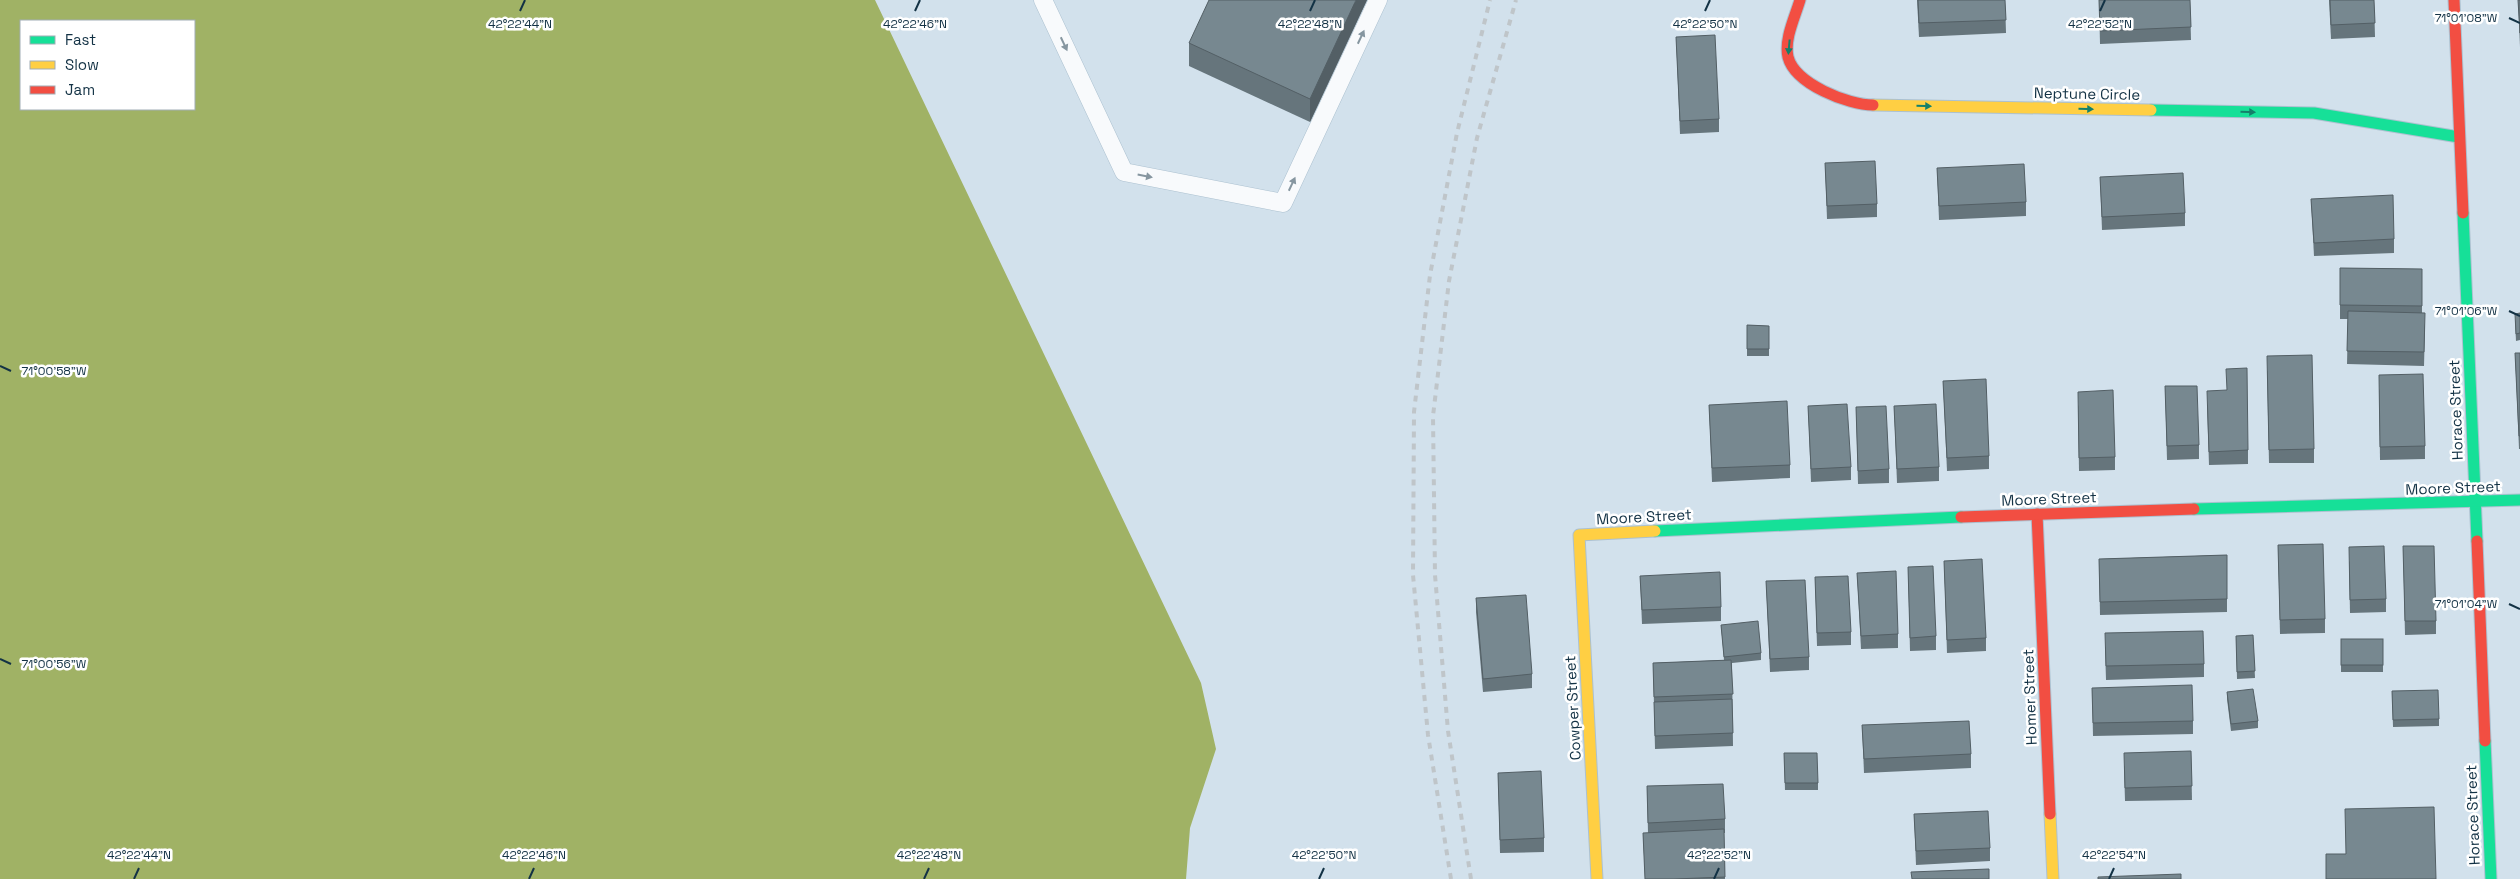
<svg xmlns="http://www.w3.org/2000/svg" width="2520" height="879" font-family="'Space Grotesk',sans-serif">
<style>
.water{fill:#a0b265;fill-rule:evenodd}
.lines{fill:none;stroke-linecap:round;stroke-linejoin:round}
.lane-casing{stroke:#acc1d0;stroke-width:19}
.fast-casing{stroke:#acc1d0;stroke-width:13}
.slow-casing{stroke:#acc1d0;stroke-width:13}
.jam-casing{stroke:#acc1d0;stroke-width:13}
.lane{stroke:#f8fafc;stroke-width:18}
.fast{stroke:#16e098;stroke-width:11}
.slow{stroke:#ffcf43;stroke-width:11}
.jam{stroke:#f24e42;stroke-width:11}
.rail{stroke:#bfc5c9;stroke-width:4;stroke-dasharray:6 6;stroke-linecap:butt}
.wall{fill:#66757c}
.shaded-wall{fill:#535f65}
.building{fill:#778890;stroke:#535f65}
.oneway{fill:#8696a0}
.oneway2{fill:#14806a}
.ticks{fill:none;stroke:#133245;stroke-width:2}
.labels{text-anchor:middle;stroke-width:5;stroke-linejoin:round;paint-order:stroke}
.street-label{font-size:15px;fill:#133245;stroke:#fff}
.ticks-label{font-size:12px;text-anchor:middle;fill:#133245;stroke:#fff;stroke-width:5;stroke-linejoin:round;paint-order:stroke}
</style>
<rect width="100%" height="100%" fill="#d2e1ec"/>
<path class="water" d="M0,0h875l326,683 15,66 -26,79 -4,51h-1186zM21,21h173v88h-173z"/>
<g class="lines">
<defs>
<path id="lane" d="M1043,0l81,172 159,31 95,-203"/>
<g id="fast">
<path d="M2151,110l163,3 145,24"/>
<path d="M2463,213l14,328"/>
<path d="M2194,509l326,-9"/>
<path d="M1655,531l306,-14"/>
<path d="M2485,741l6,138"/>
</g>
<g id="slow">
<path d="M1873,105l278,5"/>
<path d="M2050,814l3,65"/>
<path d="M1597,879l-18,-344 76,-4"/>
</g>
<g id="jam">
<path d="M1800,0c-5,17 -16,39 -12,57 7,27 60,48 85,48"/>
<path d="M2454,0l9,213"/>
<path d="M2037,514l13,300"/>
<path d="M1961,517l233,-8"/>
<path d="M2477,541l8,200"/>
</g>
</defs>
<use href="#lane" class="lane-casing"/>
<use href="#fast" class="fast-casing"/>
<use href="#slow" class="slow-casing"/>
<use href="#jam" class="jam-casing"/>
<use href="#lane" class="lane"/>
<use href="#fast" class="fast"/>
<use href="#slow" class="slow"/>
<use href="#jam" class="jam"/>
<g class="rail">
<path d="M1451,879l-23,-144 -15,-160 1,-163 16,-137 27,-142 33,-133"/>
<path d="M1471,879l-23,-148 -13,-156 -2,-159 16,-135 28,-143 39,-138"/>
</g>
</g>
<g class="wall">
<path d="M1367,0l-57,122 -121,-56v-23z"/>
<path d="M1917,0h88l1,33 -87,4z"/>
<path d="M2099,0h91l1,40 -91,4z"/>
<path d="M2329,0h45l1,37 -44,2z"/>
<path d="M2518,0h2v47z"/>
<path d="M1676,37l43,82v13l-39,2z"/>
<path d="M1825,163l52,41v13l-50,2z"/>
<path d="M1937,168l89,34v14l-87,4z"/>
<path d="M2100,177l85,36v13l-83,4z"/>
<path d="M2311,199l83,40v14l-80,3z"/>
<path d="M2340,268l82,1v44l3,14 -1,39 -77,-2 1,-45h-8z"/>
<path d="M2520,313v27l-4,1 -1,-20z"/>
<path d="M1747,325l22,1v30h-22z"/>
<path d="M2515,353h5v96h-1z"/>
<path d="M2267,370l47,79v14h-45z"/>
<path d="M1943,381l46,75v13l-42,2z"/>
<path d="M2165,386l34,59v14l-32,1z"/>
<path d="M2379,389l46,57v13l-45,1z"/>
<path d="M2207,404l41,46v14l-39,1z"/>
<path d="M1709,405l81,60v13l-78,4z"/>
<path d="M2078,405l37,52v13l-36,1z"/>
<path d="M1808,406l43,61v13l-40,2z"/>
<path d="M1894,406l45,61v14l-42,2z"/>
<path d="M1856,407l33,62v14l-31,1z"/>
<path d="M2278,545l47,74v14l-45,1z"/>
<path d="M2403,546l33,75v13l-31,1z"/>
<path d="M2227,555v57l-127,3 -1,-56z"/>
<path d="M1944,561l42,77v13l-39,2z"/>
<path d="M2349,561l37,38v13l-36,1z"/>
<path d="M1908,567l28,69v14l-26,1z"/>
<path d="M1857,573l41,61v14l-37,1z"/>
<path d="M1640,576l81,31v14l-79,3z"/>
<path d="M1815,577l36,55v13l-34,1z"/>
<path d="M1766,581l43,76v13l-39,2z"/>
<path d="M1476,598l56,76v14l-49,4 -7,-80z"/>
<path d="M1721,625l40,28v7l-29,3 1,83 -78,3 -2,-86 71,-3z"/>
<path d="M2253,635l2,43 -18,1 -1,-43z"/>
<rect x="2341" y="639" width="42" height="33"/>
<path d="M2105,647l99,17v13l-98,3z"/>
<path d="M2092,688l101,33v13l-100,2z"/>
<path d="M2392,691l47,28v7l-46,1z"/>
<path d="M2227,692l31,29v7l-27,3 -4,-32z"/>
<path d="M1862,725l109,29v14l-107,5z"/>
<path d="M2191,751l1,49 -67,1 -1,-35z"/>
<path d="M1784,753l34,30v7h-33z"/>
<path d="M1498,773l46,65v14l-44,1z"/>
<path d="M1647,786l78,33v14h-1l1,46h-80l-2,-46h5z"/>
<path d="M1914,814l76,34v13l-74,4z"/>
</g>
<path class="shaded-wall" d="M1356,0h11l-57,122v-23z"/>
<g class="building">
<path d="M1209,0h147l-46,99 -121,-56z"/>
<path d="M1918,0h87l1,20 -87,3z"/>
<path d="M2099,0h91l1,27 -91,4z"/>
<path d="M2330,0h44l1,23 -44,2z"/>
<path d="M2518,0h2v33z"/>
<path d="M1715,35l4,84 -39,2 -4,-84z"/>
<path d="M1875,161l2,43 -50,2 -2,-43z"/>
<path d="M2024,164l2,38 -87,4 -2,-38z"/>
<path d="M2183,173l2,40 -83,4 -2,-40z"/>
<path d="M2393,195l1,44 -80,4 -3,-44z"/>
<path d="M2340,268l82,1v37l-82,-1z"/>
<path d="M2348,311l77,2 -1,39 -77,-1z"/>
<path d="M2520,313v20l-4,1 -1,-20z"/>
<path d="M1747,325l22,1v23h-22z"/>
<path d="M2515,353h5v83h-1z"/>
<path d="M2312,355l2,94 -45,1 -2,-94z"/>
<path d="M2247,368l1,82 -39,2 -2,-61 20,-1 -1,-21z"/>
<path d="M2423,374l2,72 -45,1 -1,-72z"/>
<path d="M1986,379l3,77 -42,2 -4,-77z"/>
<path d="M2165,386h32l2,59 -32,1z"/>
<path d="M2113,390l2,67 -36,1 -1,-66z"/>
<path d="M1787,401l3,64 -78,3 -3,-63z"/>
<path d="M1847,404l4,63 -40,2 -3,-63z"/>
<path d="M1936,404l3,63 -42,2 -3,-63z"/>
<path d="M1886,406l3,63 -31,2 -2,-64z"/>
<path d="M2323,544l2,75 -45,1 -2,-75z"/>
<path d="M2384,546l2,53 -36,1 -1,-53z"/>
<path d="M2403,546h31l2,75h-31z"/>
<path d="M2227,555v44l-127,3 -1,-43z"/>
<path d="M1982,559l4,79 -39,2 -3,-79z"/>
<path d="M1933,566l3,70 -26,2 -2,-71z"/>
<path d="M1896,571l2,63 -37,2 -4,-63z"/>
<path d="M1720,572l1,35 -79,3 -2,-34z"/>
<path d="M1848,576l3,56 -34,1 -2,-56z"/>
<path d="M1805,580l4,77 -39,2 -4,-78z"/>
<path d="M1526,595l6,79 -49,5 -7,-81z"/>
<path d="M1758,621l3,32 -37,4 -3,-32z"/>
<path d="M2203,631l1,33 -98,2 -1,-33z"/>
<path d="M2253,635l2,36 -18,1 -1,-36z"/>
<rect x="2341" y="639" width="42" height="26"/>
<path d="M1731,660l2,34 -79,3 -1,-34z"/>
<path d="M2192,685l1,36 -100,2 -1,-35z"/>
<path d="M2253,689l5,32 -27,3 -4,-32z"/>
<path d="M2438,690l1,29 -46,1 -1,-29z"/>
<path d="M1732,699l1,34 -78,3 -1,-34z"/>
<path d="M1969,721l2,33 -107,5 -2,-34z"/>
<path d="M2191,751l1,35 -67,2 -1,-35z"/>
<path d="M1784,753h33l1,30h-33z"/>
<path d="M1541,771l3,67 -44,2 -2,-67z"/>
<path d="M1723,784l2,35 -77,4 -1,-37z"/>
<path d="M2434,807l2,72h-110v-25h20l-1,-45z"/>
<path d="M1988,811l2,37 -74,3 -2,-37z"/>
<path d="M1724,829l1,48 -51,2h-29l-2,-46z"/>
<path d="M1989,869v10h-77l-1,-7z"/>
<path d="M2181,874v5h-83v-2z"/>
</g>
<defs><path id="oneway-solid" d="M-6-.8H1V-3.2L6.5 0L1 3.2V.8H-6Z" transform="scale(1.25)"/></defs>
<g class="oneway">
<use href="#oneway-solid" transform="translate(1361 37) rotate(-65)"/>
<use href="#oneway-solid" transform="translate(1064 44) rotate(65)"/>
<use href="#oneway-solid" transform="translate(1145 176) rotate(11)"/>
<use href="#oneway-solid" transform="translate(1292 184) rotate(-65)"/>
</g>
<g class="oneway2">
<use href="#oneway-solid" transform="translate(1789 47) rotate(95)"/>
<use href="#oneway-solid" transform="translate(1924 106) rotate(1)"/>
<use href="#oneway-solid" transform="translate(2086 109) rotate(1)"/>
<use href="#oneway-solid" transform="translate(2248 112) rotate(1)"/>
</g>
<path class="ticks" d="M520,11l5,-11M915,11l5,-11M1310,11l5,-11M1705,11l5,-11M2100,11l5,-11M2509,18l11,5M2509,311l11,5M0,366l11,5M2509,604l11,5M0,659l11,5M134,879l5,-11M529,879l5,-11M924,879l5,-11M1319,879l5,-11M1714,879l5,-11M2109,879l5,-11"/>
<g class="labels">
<g class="street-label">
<text transform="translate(2087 94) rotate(1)" y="5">Neptune Circle</text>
<text transform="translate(2456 410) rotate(-92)" y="5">Horace Street</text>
<text transform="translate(2453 488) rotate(-2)" y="5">Moore Street</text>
<text transform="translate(2049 499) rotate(-2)" y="5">Moore Street</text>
<text transform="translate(1644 517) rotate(-3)" y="5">Moore Street</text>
<text transform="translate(2030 697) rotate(-92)" y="5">Homer Street</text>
<text transform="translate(1573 708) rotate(-93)" y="5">Cowper Street</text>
<text transform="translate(2473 815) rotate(-92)" y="5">Horace Street</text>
</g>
</g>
<g class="ticks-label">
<text x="2466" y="22">71°01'08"W</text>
<text x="520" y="28">42°22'44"N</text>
<text x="915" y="28">42°22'46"N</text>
<text x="1310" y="28">42°22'48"N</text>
<text x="1705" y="28">42°22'50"N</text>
<text x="2100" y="28">42°22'52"N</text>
<text x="2466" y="315">71°01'06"W</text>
<text x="54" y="375">71°00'58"W</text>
<text x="2466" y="608">71°01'04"W</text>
<text x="54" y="668">71°00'56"W</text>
<text x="139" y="859">42°22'44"N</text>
<text x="534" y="859">42°22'46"N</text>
<text x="929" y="859">42°22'48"N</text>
<text x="1324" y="859">42°22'50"N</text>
<text x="1719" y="859">42°22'52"N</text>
<text x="2114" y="859">42°22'54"N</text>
</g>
<rect x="20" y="20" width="175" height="90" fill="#ffffff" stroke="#a1adb5"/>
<rect x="30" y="36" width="25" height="8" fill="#16e098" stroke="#a1adb5"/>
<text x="65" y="45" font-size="15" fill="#133245">Fast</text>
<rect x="30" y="61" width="25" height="8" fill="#ffcf43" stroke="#a1adb5"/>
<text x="65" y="70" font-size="15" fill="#133245">Slow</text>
<rect x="30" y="86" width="25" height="8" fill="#f24e42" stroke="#a1adb5"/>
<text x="65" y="95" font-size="15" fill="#133245">Jam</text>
</svg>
